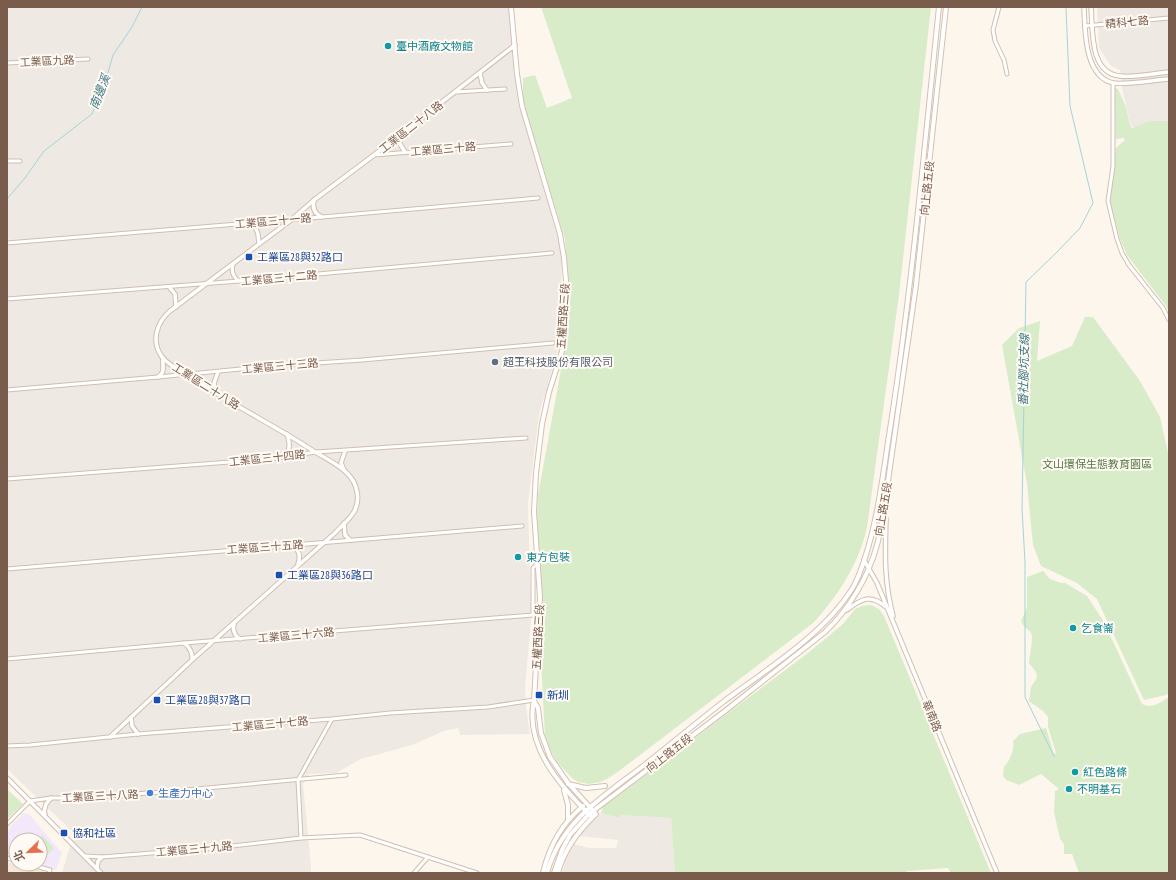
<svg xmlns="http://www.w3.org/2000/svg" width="1176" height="880" font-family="'PT Sans Narrow','Noto Sans TC',sans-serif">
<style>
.residential{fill:#f5e8da}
.industrial{fill:#efe9e4}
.education{fill:#f3e8fa}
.green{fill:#d8ecc9}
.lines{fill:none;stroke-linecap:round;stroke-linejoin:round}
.stream{stroke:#a5d3da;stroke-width:1}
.minor-casing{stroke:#d1beb0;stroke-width:5}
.tertiary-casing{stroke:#d1beb0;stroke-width:5.5}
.secondary-casing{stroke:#d6c0b0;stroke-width:6}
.minor{stroke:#fff;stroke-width:3}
.tertiary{stroke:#fff;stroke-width:3.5}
.secondary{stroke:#fff;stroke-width:4}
.culture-dot{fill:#0f9aa8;stroke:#fffaf3;stroke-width:1.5}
.transit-dot{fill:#1a4fb4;stroke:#fffaf3;stroke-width:1.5}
.service-dot{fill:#5c6f8a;stroke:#fffaf3;stroke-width:1.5}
.shop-dot{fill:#3f7fe0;stroke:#fffaf3;stroke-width:1.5}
.labels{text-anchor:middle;stroke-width:4;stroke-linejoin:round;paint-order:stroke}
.street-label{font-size:11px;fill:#7a5c4d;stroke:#fffaf3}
.culture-label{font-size:11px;fill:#0d838f;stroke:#fffaf3;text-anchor:start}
.transit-label{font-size:11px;fill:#164399;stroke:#fffaf3;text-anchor:start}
.service-label{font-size:11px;fill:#4e5e75;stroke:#fffaf3;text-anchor:start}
.park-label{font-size:11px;fill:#537a41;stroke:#fffaf3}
.shop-label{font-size:11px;fill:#366cbe;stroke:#fffaf3;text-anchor:start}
.water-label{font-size:12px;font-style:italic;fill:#437c86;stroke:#fffaf3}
</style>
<rect width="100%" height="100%" fill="#fdf6ec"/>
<path class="residential" d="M7,862l37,9v2h-37z"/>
<g class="industrial">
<path d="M7,7h507l5,97 39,134 4,20 -3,89 -20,67 -11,89 3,118 -6,68 1,18 4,27 -70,1 -2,-7 -14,3 -32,14 -51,14 -25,14 -27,1 -6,10 8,82v7h-249l12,-40 -67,-64z"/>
<path d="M1097,7h72v117l-28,4 -10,-2 -9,-38 -2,-18 -9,-4 -12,-18z"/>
<path d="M601,813l18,5 2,-3 50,3 4,55h-113l4,-14 8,-15 15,4h27l2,-8 -39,-4 8,-10z"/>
</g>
<path class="education" d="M24,813l5,1 33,39 -6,17 -22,-6h6v-24h-24v19l-9,-3v-21l3,-8z"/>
<g class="green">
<path d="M541,7h390l-32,288 -32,232c-8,37 -29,69 -54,96l-194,148 -12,8 -7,3 -11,2 -11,-2 -6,-4 -14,-15 -6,-10 -7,-16 -4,-78 3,-39 -7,-102 1,-23 26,-142 5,-47 -4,-67 -42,-134v-27l12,-3 12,33 25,-10z"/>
<path d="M1115,88l3,1 8,18 4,18 2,3 17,-7h20v192l-3,-7 -39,-51 -7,-16 -10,-39 6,-52 9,-8 -2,-2 -7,1z"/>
<path d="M1085,317h8l47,64 20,36 9,40v236l-3,2 -22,5 -47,-101 -20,-16 -36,-17 -8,-21 -6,-61 -25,-139 17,-17 21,-7 -3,40 35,-15z"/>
<path d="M1043,571l7,8 11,4h4l22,13 17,26 38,82c11,5 17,-1 27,-7v176h-90l-7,-19h-8v-10l-4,-5 -6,-27 1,-21 4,-2 -18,-15 -22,11 -13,-5 -3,-4 1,-9c5,-5 11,-18 9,-26l7,-7 26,-6 8,26 2,-1 -8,-26v-10l-5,-6 -14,-10 2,-14 6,-9 -1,-6 -7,-9c0,-6 5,-25 2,-30 -3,-5 -6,-3 -10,-12l6,-13v-31z"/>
<path d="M871,605l8,4 5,7 107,257h-40l-3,-5 -41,3 -1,2h-231l-4,-55 -50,-3 -2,3 -18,-5 2,-6 205,-154 35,-29 12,-15 7,-3z"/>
<path d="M7,789l16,15 -16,15z"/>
<path d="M42,835l12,13 -9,9 -5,-6v-11h-3z"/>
</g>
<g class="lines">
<g class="stream">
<path d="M7,199l18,-21 19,-27 48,-37 13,-31 8,-28 19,-28 10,-20"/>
<path d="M1054,756l-29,-59v-135l-3,-53 4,-227 31,-30 23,-24 13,-25 -23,-97 -4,-99"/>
</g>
<defs>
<g id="minor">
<path d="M999,7l-6,23 2,11 9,19 3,14"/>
<path d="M1085,26l84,-8"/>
<path d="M7,63l81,-4"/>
<path d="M1113,83v83l-5,35 9,38 5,14 7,12 34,43 6,12"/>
<path d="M456,92l49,-3"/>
<path d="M374,155l137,-11"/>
<path d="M7,161h13"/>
<path d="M7,243l315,-26 216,-19"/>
<path d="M233,264c-2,7 0,13 6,17"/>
<path d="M7,299l232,-18 313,-28"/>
<path d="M7,390l151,-13 113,-11 91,-6 191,-17"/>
<path d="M7,479l263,-20 46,-7 210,-14"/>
<path d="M7,569l515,-43"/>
<path d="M7,659l177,-16 349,-28v-47l4,-4"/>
<path d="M7,746l23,-1 108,-11 194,-15 58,-6 98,-6 46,-7"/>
<path d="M298,780l34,-61"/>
<path d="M7,824l23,-23 21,-3h30l94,-7 171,-16"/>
<path d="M301,838l59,-3 117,38"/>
<path d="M86,856l16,1 113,-9 86,-10 -3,-58"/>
<path d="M7,858l9,3"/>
<path d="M28,864l22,6 -1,3"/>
<path d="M414,873l14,-16"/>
</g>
<g id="tertiary">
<path d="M1084,7c1,23 0,69 29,76 12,2 42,-3 56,-4"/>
<path d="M1091,7c2,23 -2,66 29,69 14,2 35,-3 49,-4"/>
<path d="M480,73l2,10 5,7"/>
<path d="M399,136l1,8 5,8"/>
<path d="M314,200c-2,8 1,14 8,17"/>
<path d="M254,223l4,11 1,9"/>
<path d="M170,288l5,6 1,13"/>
<path d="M158,377c8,-5 4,-11 5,-19"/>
<path d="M215,392l-1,-9 4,-11"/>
<path d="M283,457c8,-6 7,-14 4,-23"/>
<path d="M344,470l-3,-7 4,-12"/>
<path d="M886,519c-1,36 -2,62 7,97"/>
<path d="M344,523l1,12 5,5"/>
<path d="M291,545c8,4 10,11 7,19"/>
<path d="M864,560l13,23 120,290"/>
<path d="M847,610c15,-12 24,-16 39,-3"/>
<path d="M234,624c-2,5 1,13 6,15"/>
<path d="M184,643c6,4 9,11 8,17"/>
<path d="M131,717l1,9 6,8"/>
<path d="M110,737l82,-77 144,-128c11,-12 25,-21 21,-40 -1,-7 -5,-14 -10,-19 -9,-9 -24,-16 -35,-23 -40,-26 -83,-47 -123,-74 -8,-5 -21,-11 -27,-19 -11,-15 -6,-34 8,-46l121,-91 23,-20 60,-45 141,-110"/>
<path d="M7,778l94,95"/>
<path d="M45,814l-1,-2 2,-8 5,-6"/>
<path d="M97,868l1,-7 4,-4"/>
</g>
<g id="secondary">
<path d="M511,7l6,67 5,32 38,128 4,24 2,23 -3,67 -14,44 -7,32 -6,49 -2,39 6,85 -6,103c-10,47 28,88 58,117"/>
<path d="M534,701l4,7 3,25 9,24 18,26 28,31c-18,17 -32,35 -38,59"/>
<path d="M568,784l18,4 19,-2"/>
<path d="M564,790l4,15v15"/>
<path d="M543,873c6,-26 19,-50 40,-67"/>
<path d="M547,873c14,-52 56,-76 96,-107 27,-21 53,-43 80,-64 43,-32 100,-67 129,-113 5,-8 9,-19 12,-28 13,-39 18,-79 24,-119 23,-144 36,-290 51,-435"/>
<path d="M554,873l8,-23 8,-15 19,-21 136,-103 100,-79c24,-23 43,-54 52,-87 3,-11 5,-24 7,-36l32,-224 30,-278"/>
</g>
</defs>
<use href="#minor" class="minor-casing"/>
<use href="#tertiary" class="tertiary-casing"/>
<use href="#secondary" class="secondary-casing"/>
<use href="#minor" class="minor"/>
<use href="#tertiary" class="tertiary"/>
<use href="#secondary" class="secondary"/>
</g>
<g class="culture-dot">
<circle cx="388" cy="46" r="4"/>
<circle cx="518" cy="557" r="4"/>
<circle cx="1073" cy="628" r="4"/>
<circle cx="1075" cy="772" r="4"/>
<circle cx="1069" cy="789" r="4"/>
</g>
<g class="transit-dot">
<rect x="245" y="253" width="8" height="8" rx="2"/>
<rect x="275" y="571" width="8" height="8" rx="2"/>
<rect x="535" y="691" width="8" height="8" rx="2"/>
<rect x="153" y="696" width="8" height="8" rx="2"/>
<rect x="60" y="829" width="8" height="8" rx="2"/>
</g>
<circle class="service-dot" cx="495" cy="362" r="4"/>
<circle class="shop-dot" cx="150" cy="793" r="4"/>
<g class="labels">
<g class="street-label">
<text transform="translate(1127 22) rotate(-5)" y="4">精科七路</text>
<text transform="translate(47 61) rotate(-3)" y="4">工業區九路</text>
<text transform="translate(411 127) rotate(-38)" y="4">工業區二十八路</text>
<text transform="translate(443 149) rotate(-5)" y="4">工業區三十路</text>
<text transform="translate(927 188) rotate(-84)" y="4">向上路五段</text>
<text transform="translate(273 221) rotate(-5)" y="4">工業區三十一路</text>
<text transform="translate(279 278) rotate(-5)" y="4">工業區三十二路</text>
<text transform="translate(563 316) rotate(-86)" y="4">五權西路三段</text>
<text transform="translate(280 366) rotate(-5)" y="4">工業區三十三路</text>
<text transform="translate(206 386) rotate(32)" y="4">工業區二十八路</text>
<text transform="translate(267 458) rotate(-6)" y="4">工業區三十四路</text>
<text transform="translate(883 509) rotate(-80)" y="4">向上路五段</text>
<text transform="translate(265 547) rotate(-4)" y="4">工業區三十五路</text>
<text transform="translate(296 635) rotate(-5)" y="4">工業區三十六路</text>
<text transform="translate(538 637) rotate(-87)" y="4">五權西路三段</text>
<text transform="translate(932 716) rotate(68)" y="4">華南路</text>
<text transform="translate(270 724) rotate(-5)" y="4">工業區三十七路</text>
<text transform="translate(669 753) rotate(-38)" y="4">向上路五段</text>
<text transform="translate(100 796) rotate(-3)" y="4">工業區三十八路</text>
<text transform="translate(194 849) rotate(-5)" y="4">工業區三十九路</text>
</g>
<g class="culture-label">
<text x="396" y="50">臺中酒廠文物館</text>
<text x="526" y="561">東方包裝</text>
<text x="1081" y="632">乞食崙</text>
<text x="1083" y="776">紅色路條</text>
<text x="1077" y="793">不明基石</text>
</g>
<g class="transit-label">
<text x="257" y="261">工業區28與32路口</text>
<text x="287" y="579">工業區28與36路口</text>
<text x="547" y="699">新圳</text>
<text x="165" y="704">工業區28與37路口</text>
<text x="72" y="837">協和社區</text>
</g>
<g class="service-label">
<text x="503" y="366">超王科技股份有限公司</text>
</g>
<g class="park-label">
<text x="1097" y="468">文山環保生態教育園區</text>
</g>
<g class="shop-label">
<text x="158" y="797">生產力中心</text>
</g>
<g class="water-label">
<text transform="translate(100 92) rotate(-69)" y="4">南邊溪</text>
<text transform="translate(1024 370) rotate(-89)" y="4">番社腳坑支線</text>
</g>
</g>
<rect width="1176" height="880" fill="none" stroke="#7a5c4d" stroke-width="16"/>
<g transform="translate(28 852) rotate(247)"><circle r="19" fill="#fffaf3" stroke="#cabbb1"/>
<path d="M0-3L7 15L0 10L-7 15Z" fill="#e76f51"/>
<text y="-6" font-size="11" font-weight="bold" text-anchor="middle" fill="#7a5c4d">北</text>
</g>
</svg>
